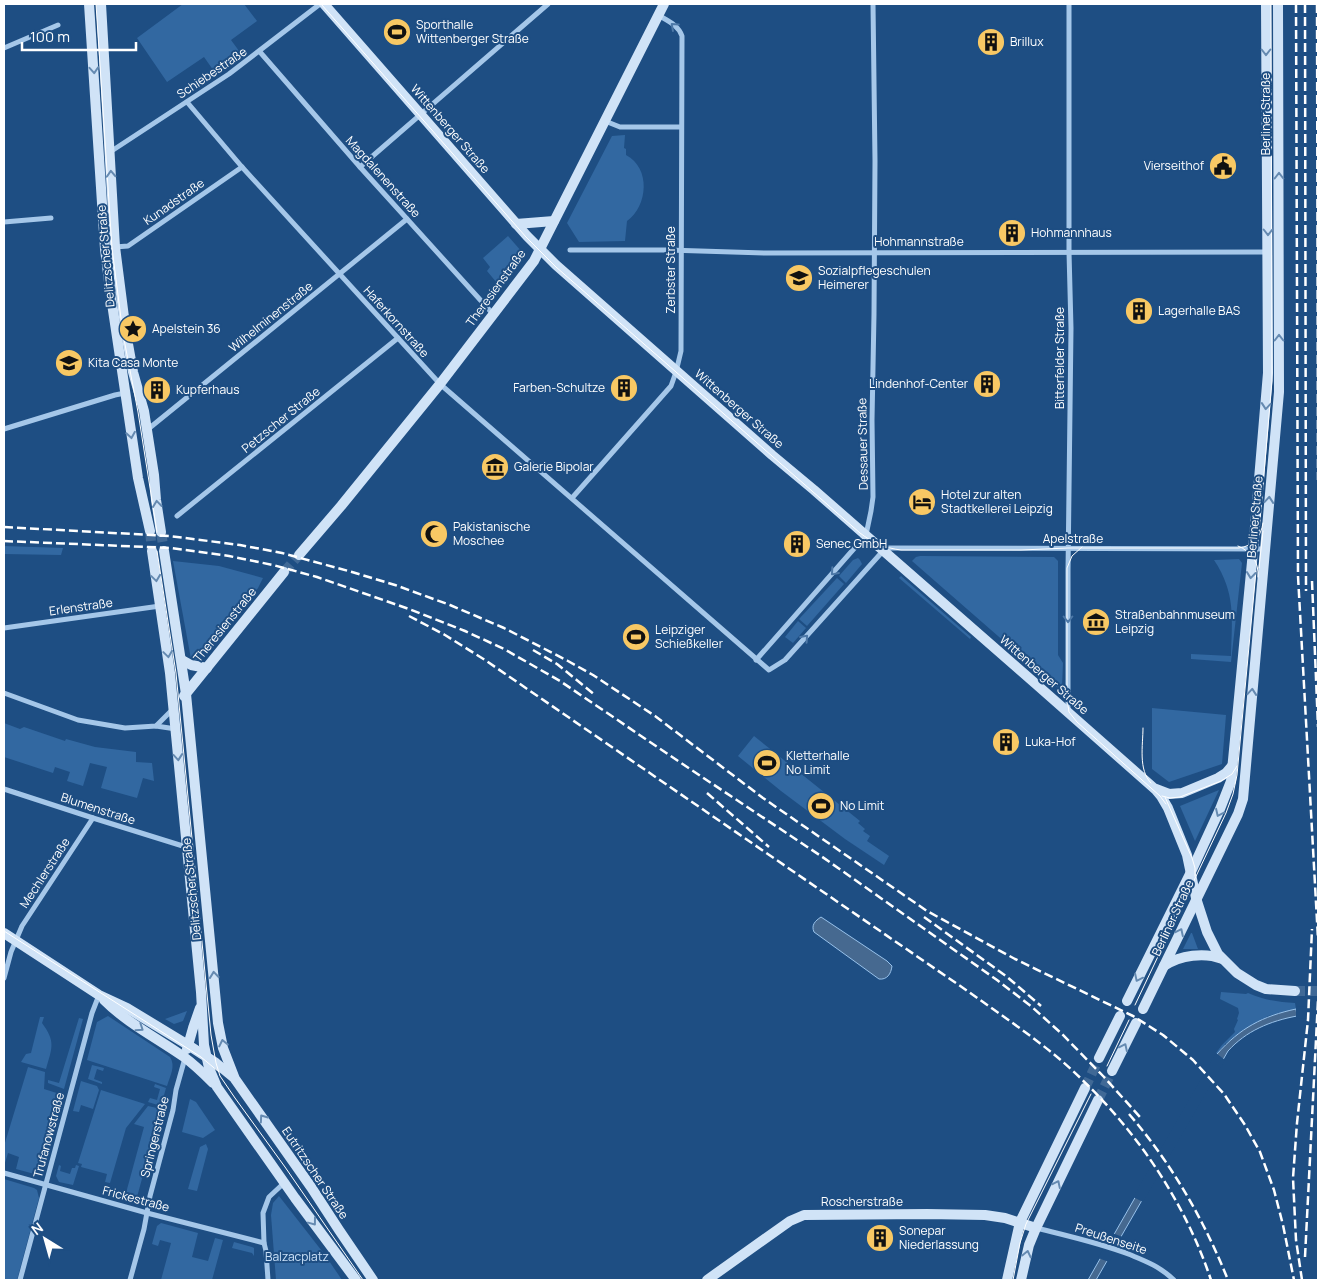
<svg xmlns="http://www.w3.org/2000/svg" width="1322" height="1284" font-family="Manrope,sans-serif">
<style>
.green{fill:#3268a1}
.water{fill:#466990;stroke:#98c2eb}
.pier{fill:#1e4e83}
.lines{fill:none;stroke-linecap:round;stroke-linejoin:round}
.secondary-tunnel{stroke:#406996;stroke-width:10;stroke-dasharray:10 5;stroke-linecap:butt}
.minor{stroke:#a5c7e9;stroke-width:5}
.secondary{stroke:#d0e3f7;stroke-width:10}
.tram{stroke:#fff;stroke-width:1}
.rail{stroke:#fff;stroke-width:2.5;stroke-dasharray:9 4;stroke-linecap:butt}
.oneway{stroke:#4d78a7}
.oneway2{stroke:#658ab1}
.labels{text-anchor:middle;stroke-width:4;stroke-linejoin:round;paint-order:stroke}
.poi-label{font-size:12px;fill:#fff;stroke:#1e4e83;text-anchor:start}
.street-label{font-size:12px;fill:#fff;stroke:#1e4e83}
.park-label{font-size:12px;fill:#c9e0f7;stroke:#1e4e83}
</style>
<rect width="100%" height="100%" fill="#1e4e83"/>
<g class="green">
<path d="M183,4h61l13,17 -26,19 11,15 -26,19 -12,-17 -37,25 -30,-44z"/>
<path d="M625,135l-1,13 2,1v6c25,13 22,51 1,66l-2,20 -46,1 -12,-19 45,-87z"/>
<path d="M508,236l14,16 -25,31 -10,-12 3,-4 -7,-9z"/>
<path d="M4,546l59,2 -2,7 -57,-1z"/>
<path d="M920,556l134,1 4,4v94l5,8 -1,24 -2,3 -148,-129 4,-4z"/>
<path d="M858,558l2,2 2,4 -16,19 -7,-7 14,-16z"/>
<path d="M1239,559l3,4 -11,99 -40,-3v-5l40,2c1,-37 5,-63 -17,-96z"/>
<path d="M173,561l46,5 44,12 -5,10 -52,65 -9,7 -6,-1z"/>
<path d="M901,576l70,61 -1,2 -71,-61z"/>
<path d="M837,578l7,6 -37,42 -8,-7z"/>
<path d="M798,621l8,7 -13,15 -8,-6z"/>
<path d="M1152,708l74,7 -4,49 -53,18 -17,-13z"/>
<path d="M4,723l16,6 4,-2 41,14 1,-2 29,8 41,5v10l16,1 2,18 -11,-3 -6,20 -36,-10 6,-21 -17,-4 -7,23 -16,-5 3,-9 -15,-5 -2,6 -49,-16z"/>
<path d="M754,736l106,85 -2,2 7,6 -2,2 7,5 -3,5 22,15 -5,9 -39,-26 -64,-48 -43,-35z"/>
<path d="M1219,790l-24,51 -15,-35z"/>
<path d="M1191,933h1l6,16h-15z"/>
<path d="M1221,992l25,2 2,-1c16,7 30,9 47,10l1,6 -28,7 -42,27 -9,11 -1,-1 6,-8 13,-13 -1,-3 4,-9 -1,-1 2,-6 -1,-5 -18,-9z"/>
<path d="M187,1011l-4,10 -9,3 -9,-5z"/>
<path d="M108,1016l62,41c6,9 0,19 -3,29l-80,-26 10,-38z"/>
<path d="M40,1017h4l-2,6c14,19 10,25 4,46l-25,-7 5,-8 5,-1z"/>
<path d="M79,1018l4,1 -19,70 -16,-6v-3l11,3z"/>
<path d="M92,1065l12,3 -1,3 -6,-2 -3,10 8,3v2l-14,-5z"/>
<path d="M28,1067l17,5 -1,17 19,6 -21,78 -4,2 -22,-6 3,-12 -11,-4 -4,13v-20z"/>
<path d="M81,1081l16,5 2,4 -6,19 -12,-4 -2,7 -6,-1z"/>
<path d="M155,1084l11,4 -5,18 -13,-4 2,-4 7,2 3,-11 -6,-2z"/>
<path d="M101,1090l44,14 -19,24 -16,55 -5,-1 2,-8 -26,-7 1,-3 -4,-1z"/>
<path d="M190,1099l6,3 19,28 -12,8 -21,-6z"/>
<path d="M148,1106l13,3 -24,88 -1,3 -2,1 -21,-5 2,-6 11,3 18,-66 -10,-3z"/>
<path d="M206,1144l2,5 -11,42 -9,-2 12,-42z"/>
<path d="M59,1165l2,1 -1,5 10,3 2,-6h3l1,-3 3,1 -6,19 -14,-3 -3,-6z"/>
<path d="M4,1179l30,9 3,2 2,8 -22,82h-13z"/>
<path d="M279,1196l46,59 17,25h-66l-5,-65 2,-12z"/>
<path d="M161,1223l37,10 -6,24 16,4 7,-23 8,2 -11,40h-51l10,-37 -11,-3 -2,6 -6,-2 5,-18z"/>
<path d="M234,1242l18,5 2,1v8l-2,-3 -20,-5z"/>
</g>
<g class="water">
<path d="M821,917l66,44 5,5c-1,8 -5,14 -13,13l-65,-47c-3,-7 1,-11 7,-15z"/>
<path d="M1296,1009l1,7c-27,5 -51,15 -69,35l-132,229h-8l129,-226c23,-26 46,-38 79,-45z"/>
</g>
<g class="pier">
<path d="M1318,1005v13l-22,1v-12z"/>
<path d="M1216,1053l9,7 -82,142 -10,-5z"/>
<path d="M1112,1233l11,4 -14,25 -11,-4z"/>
</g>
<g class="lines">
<g class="secondary-tunnel">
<path d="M150,531l2,20"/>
<path d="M161,532l3,19"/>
<path d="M284,572l15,-17"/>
<path d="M1295,991h23"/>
<path d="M1085,1088l14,-30"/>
<path d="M1098,1100l14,-29"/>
</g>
<g class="minor">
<path d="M4,48l54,-23"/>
<path d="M260,52l100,115 133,147"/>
<path d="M187,102l55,65 198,217 329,286 16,-10 98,-109"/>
<path d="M605,121l15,6h61"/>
<path d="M110,152l119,-78 91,-70"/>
<path d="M360,167l188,-163"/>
<path d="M4,222l47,-4"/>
<path d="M115,247l13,-1 114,-79"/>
<path d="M570,250h98l98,3 501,-1"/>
<path d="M4,429l111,-34 10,-2"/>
<path d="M147,430l260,-211"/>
<path d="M572,498l99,-112 5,-14 5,-21 1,-315c-4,-11 -14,-15 -24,-21"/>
<path d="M177,516l221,-178"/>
<path d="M883,548l382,1"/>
<path d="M4,628l156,-22"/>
<path d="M756,660l110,-125 5,-24 2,-14 -1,-77 2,-106 1,-153 -2,-157"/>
<path d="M4,693l74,27 47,8 31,-2 17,-17"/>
<path d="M1068,711v-140l3,-243 -2,-76v-248"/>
<path d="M156,726l20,3"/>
<path d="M4,789l89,29 93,29"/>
<path d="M4,978l7,-26 11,-26 71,-108"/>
<path d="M4,1173l143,40 117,30"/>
<path d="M1036,1228c32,8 64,15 95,27 18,8 28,11 43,25"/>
<path d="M20,1280l72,-267 7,-18"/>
<path d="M130,1280l14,-51 6,-33 23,-86 3,-20 9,-32"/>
<path d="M268,1280l-2,-29 -2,-8 -1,-30 6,-16 15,-14"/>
</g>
<g class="secondary">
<path d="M89,4l16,245 5,41 28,188 12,53"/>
<path d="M101,4l14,243 11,86 7,39 11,39 10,64 2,25 5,32"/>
<path d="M324,4l203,232 29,29 216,190 42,35 223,195 119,105 5,6 7,12 19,47 9,43 11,34 11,22 19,19 19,12 10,4 29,2"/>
<path d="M516,224l38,-3"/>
<path d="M152,551l18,122 31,319 3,53 5,23 8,19 78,111 61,82"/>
<path d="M164,551l22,143 32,329 5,25 12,31 76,108 28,43 34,50"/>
<path d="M299,555l42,-49 99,-122 94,-123 130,-257"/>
<path d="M182,660l9,5 16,3"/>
<path d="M184,696l100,-124"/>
<path d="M1156,789l13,5 13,-1 36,-15 8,-5 6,-7"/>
<path d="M4,933l95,62 28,13 61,37 28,18 17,14"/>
<path d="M1164,966c16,-11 41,-14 58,-7"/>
<path d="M104,1000c23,23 53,38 80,57 11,8 20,17 29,26"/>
<path d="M1127,1001l64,-129 29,-63 11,-28 21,-219 16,-189 -2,-369"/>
<path d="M1143,1009l95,-195 5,-15 36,-407 -1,-388"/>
<path d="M187,1049l6,-21 7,-20"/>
<path d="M1099,1058l21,-42"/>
<path d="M1112,1071l24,-48"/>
<path d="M707,1280l83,-59 14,-6 123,-1 58,1 20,3 31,10"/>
<path d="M1007,1280l13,-58 65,-134"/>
<path d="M1021,1280l8,-35 7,-17 62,-128"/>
</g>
<g class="tram">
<path d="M96,4l16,244 11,86 15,78 19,120"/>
<path d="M321,4l205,233 30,30 304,266c13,10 25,15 41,17h120l47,-2h171c14,-2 22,-11 24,-25"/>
<path d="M1259,531l13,-150 -1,-377"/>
<path d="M1238,546c14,6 21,16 20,31"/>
<path d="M1082,547l-10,9 -5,12v131l2,13 8,10 83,74 6,8"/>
<path d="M157,551l19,122 35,362 5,28 4,13 15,22 50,69 78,113"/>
<path d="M1259,568l4,-37"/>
<path d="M1143,728c0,17 -5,42 8,55"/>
<path d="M1162,796l8,2 10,-1 41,-16 11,-7 5,-8"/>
<path d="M1165,797l27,61 3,10v8"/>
<path d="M4,931l197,126 18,15"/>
<path d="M1135,1005l91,-192 7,-19 4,-19 19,-204"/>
<path d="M1107,1066l22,-46"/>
<path d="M1013,1280l7,-37 6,-19 65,-130"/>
</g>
<g class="rail">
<path d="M1296,4l2,572 20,363"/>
<path d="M1305,4l1,587"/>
<path d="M1317,4l1,476"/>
<path d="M4,527l165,9 71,9 42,8 70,19 43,13 55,20 54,23 64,33 25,14 62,41 108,82 164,113 88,48 118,57 30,19 30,25 31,34 21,31 15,27 14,38 9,35 11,55"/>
<path d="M4,541l167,7 58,8 44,9 44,12 92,32 56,22 39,18 56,32 121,82 140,93 176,124 35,27 30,27 42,43 36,40"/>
<path d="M1312,581l6,146"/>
<path d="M409,616l36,19 40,25 484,332c32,23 65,45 94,70 67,59 120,134 148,218"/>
<path d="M533,650l24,14 38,31"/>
<path d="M707,793l62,54"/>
<path d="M924,917l82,59 35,30"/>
<path d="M1129,1114c43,50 75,106 99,166"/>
<path d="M1305,1257l13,-257"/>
<path d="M1302,1280l-6,-40 -3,-62 4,-55 11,-103 4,-91"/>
</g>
</g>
<defs><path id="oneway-chevron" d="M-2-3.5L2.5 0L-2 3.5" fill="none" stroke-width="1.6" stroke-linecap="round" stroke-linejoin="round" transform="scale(1.25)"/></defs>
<g class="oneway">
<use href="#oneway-chevron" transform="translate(674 26) rotate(-138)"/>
<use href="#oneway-chevron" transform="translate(834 572) rotate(131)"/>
<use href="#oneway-chevron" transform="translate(1068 619) rotate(90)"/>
<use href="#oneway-chevron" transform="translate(805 638) rotate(-48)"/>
</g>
<g class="oneway2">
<use href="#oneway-chevron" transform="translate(1266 52) rotate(90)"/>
<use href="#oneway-chevron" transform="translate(94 70) rotate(86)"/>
<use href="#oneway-chevron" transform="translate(111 174) rotate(-93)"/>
<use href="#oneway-chevron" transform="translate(1279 176) rotate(-90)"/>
<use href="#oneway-chevron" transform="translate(1268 232) rotate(90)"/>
<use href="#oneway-chevron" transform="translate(1279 338) rotate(-90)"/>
<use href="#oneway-chevron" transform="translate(1266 406) rotate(95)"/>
<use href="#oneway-chevron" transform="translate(131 435) rotate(81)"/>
<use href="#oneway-chevron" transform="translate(1269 500) rotate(-85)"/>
<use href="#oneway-chevron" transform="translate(157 504) rotate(-97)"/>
<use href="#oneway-chevron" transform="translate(1251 575) rotate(96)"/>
<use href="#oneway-chevron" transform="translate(156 578) rotate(82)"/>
<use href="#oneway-chevron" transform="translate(168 654) rotate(82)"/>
<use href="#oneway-chevron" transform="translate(1252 692) rotate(-85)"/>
<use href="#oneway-chevron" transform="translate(178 757) rotate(85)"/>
<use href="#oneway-chevron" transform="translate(1219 813) rotate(115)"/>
<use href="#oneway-chevron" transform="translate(1180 932) rotate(-64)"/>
<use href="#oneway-chevron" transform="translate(214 975) rotate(-96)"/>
<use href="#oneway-chevron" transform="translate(1138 978) rotate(116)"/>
<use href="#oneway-chevron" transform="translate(140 1028) rotate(34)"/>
<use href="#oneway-chevron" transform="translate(223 1043) rotate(-102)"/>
<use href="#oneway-chevron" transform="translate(1124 1047) rotate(-64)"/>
<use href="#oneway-chevron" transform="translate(263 1118) rotate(-125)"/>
<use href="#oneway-chevron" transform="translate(1057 1184) rotate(-64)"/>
<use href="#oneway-chevron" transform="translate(313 1222) rotate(53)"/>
<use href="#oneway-chevron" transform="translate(1027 1254) rotate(-77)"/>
</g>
<defs>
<symbol id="stadium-disc" viewBox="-11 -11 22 22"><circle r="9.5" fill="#f8c864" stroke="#1e4e83"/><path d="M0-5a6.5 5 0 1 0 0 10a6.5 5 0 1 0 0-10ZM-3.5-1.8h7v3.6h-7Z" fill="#111"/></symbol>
<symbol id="building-disc" viewBox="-11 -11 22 22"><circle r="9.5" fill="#f8c864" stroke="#1e4e83"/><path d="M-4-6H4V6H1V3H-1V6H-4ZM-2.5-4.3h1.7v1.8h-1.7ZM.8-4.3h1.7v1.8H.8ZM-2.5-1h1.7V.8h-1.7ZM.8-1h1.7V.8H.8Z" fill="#111"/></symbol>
<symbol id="civic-disc" viewBox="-11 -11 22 22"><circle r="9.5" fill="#f8c864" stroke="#1e4e83"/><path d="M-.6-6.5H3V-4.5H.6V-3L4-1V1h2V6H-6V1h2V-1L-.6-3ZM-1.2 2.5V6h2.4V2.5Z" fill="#111"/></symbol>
<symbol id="school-disc" viewBox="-11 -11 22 22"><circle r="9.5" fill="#f8c864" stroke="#1e4e83"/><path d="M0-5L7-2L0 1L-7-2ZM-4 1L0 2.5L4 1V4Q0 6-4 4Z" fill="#111"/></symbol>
<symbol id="sight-disc" viewBox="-11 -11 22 22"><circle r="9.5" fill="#f8c864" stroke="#1e4e83"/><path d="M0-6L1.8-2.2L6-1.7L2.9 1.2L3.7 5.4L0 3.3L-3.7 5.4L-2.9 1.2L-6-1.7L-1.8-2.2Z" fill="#111"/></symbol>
<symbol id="museum-disc" viewBox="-11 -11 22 22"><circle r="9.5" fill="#f8c864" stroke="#1e4e83"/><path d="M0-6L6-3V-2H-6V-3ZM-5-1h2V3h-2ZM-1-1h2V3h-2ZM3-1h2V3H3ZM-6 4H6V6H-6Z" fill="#111"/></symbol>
<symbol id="hotel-disc" viewBox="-11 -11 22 22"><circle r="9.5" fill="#f8c864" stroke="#1e4e83"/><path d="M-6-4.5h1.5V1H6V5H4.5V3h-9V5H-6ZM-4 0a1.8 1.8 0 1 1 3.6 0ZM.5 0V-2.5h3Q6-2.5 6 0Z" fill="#111"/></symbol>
<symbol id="mosque-disc" viewBox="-11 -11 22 22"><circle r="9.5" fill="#f8c864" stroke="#1e4e83"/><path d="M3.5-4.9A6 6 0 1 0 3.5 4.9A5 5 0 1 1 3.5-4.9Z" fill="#111"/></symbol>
</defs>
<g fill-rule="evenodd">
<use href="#stadium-disc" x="381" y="16" width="32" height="32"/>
<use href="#building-disc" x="975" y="26" width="32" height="32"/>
<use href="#civic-disc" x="1207" y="150" width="32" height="32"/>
<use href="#building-disc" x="996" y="217" width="32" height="32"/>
<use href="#school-disc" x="783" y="262" width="32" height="32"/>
<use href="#building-disc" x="1123" y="295" width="32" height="32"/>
<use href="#sight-disc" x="117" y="313" width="32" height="32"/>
<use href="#school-disc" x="53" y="347" width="32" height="32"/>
<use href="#building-disc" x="971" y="368" width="32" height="32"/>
<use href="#building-disc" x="608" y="372" width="32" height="32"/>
<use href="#building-disc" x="141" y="374" width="32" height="32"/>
<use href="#museum-disc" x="479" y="451" width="32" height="32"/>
<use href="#hotel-disc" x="906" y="486" width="32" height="32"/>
<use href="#mosque-disc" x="418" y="518" width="32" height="32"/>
<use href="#building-disc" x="781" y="528" width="32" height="32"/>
<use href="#museum-disc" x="1080" y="606" width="32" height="32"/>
<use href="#stadium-disc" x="620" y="621" width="32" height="32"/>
<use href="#building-disc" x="990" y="726" width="32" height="32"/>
<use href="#stadium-disc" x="751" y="747" width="32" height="32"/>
<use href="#stadium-disc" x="805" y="790" width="32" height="32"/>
<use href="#building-disc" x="864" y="1222" width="32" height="32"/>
</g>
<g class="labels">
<g class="poi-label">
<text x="416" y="29">Sporthalle<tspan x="416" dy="14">Wittenberger Straße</tspan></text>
<text x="1010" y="46">Brillux</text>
<text x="1204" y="170" text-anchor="end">Vierseithof</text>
<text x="1031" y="237">Hohmannhaus</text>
<text x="818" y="275">Sozialpflegeschulen<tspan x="818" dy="14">Heimerer</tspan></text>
<text x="1158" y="315">Lagerhalle BAS</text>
<text x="152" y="333">Apelstein 36</text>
<text x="88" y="367">Kita Casa Monte</text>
<text x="968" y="388" text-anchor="end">Lindenhof-Center</text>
<text x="605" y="392" text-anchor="end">Farben-Schultze</text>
<text x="176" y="394">Kupferhaus</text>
<text x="514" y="471">Galerie Bipolar</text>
<text x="941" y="499">Hotel zur alten<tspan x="941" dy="14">Stadtkellerei Leipzig</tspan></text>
<text x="453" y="531">Pakistanische<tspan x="453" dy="14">Moschee</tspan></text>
<text x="816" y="548">Senec GmbH</text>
<text x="1115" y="619">Straßenbahnmuseum<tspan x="1115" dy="14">Leipzig</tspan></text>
<text x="655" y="634">Leipziger<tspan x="655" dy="14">Schießkeller</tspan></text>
<text x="1025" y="746">Luka-Hof</text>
<text x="786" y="760">Kletterhalle<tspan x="786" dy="14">No Limit</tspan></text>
<text x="840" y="810">No Limit</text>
<text x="899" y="1235">Sonepar<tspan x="899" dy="14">Niederlassung</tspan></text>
</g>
<g class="street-label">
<text transform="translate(212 73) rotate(-34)" y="4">Schiebestraße</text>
<text transform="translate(1266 114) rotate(-90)" y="4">Berliner Straße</text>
<text transform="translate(450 129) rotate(49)" y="4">Wittenberger Straße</text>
<text transform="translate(383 177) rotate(48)" y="4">Magdalenenstraße</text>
<text transform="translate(174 202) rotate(-35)" y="4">Kunadstraße</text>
<text x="919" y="246">Hohmannstraße</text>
<text transform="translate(106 256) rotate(-95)" y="4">Delitzscher Straße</text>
<text transform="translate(671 270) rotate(-90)" y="4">Zerbster Straße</text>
<text transform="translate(496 288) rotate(-54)" y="4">Theresienstraße</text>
<text transform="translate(271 317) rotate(-39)" y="4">Wilhelminenstraße</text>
<text transform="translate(396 322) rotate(48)" y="4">Haferkornstraße</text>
<text transform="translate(1060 358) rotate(-90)" y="4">Bitterfelder Straße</text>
<text transform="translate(739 409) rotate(41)" y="4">Wittenberger Straße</text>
<text transform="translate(281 420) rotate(-39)" y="4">Petzscher Straße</text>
<text transform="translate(863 444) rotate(-91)" y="4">Dessauer Straße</text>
<text transform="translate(1255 517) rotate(-85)" y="4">Berliner Straße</text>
<text x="1073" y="543">Apelstraße</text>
<text transform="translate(81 607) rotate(-8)" y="4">Erlenstraße</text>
<text transform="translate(225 625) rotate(-51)" y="4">Theresienstraße</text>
<text transform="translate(1044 675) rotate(41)" y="4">Wittenberger Straße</text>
<text transform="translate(98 809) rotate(18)" y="4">Blumenstraße</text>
<text transform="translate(45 873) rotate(-57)" y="4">Mechlerstraße</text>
<text transform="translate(192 889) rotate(-96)" y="4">Delitzscher Straße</text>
<text transform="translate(1173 918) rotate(-65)" y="4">Berliner Straße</text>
<text transform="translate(49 1135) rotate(-75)" y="4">Trufanowstraße</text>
<text transform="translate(155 1137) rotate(-76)" y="4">Springerstraße</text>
<text transform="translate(315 1173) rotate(56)" y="4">Eutritzscher Straße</text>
<text transform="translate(136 1199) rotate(15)" y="4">Frickestraße</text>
<text x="862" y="1206">Roscherstraße</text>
<text transform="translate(1111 1239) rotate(18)" y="4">Preußenseite</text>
</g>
<g class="park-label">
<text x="297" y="1261">Balzacplatz</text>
</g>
</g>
<rect width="1322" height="1284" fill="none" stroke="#ffffff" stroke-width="10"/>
<g transform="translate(45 1239) rotate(323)" stroke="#1e4e83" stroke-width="4" paint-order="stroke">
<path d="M0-4L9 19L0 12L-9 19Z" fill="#ffffff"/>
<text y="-8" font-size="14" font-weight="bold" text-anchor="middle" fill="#ffffff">N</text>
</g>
<path d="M22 42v8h114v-8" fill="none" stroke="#ffffff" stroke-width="2.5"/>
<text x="30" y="42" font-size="15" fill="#ffffff" stroke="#1e4e83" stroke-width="4" paint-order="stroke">100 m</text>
</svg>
